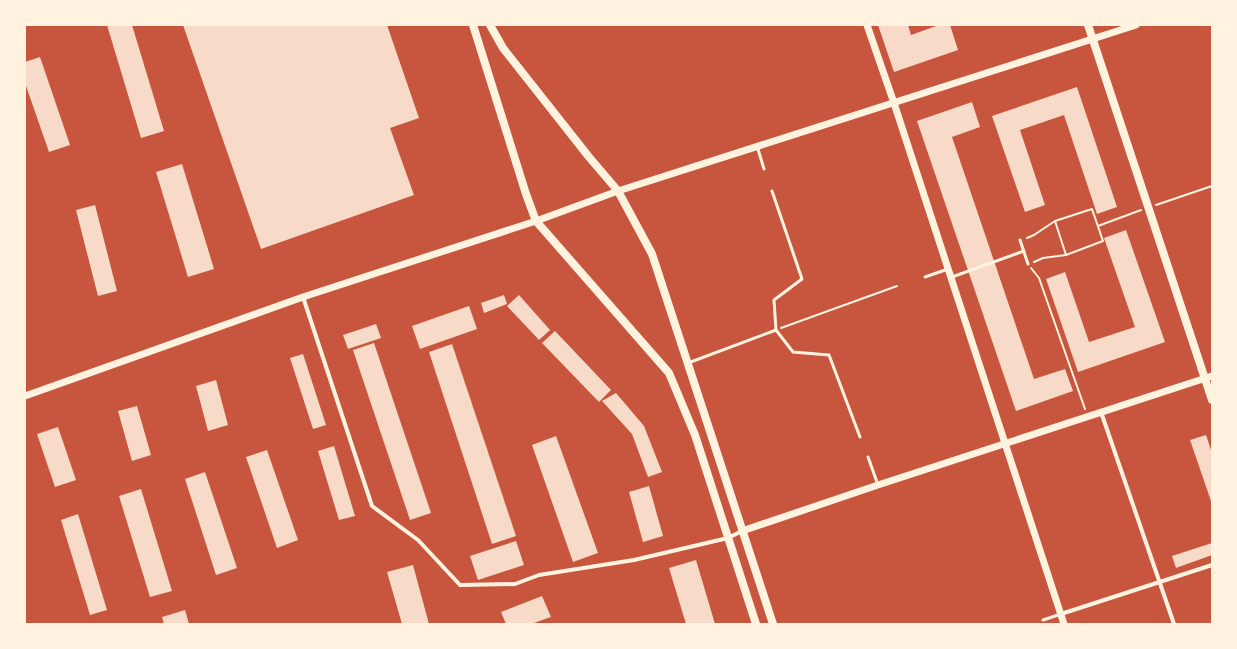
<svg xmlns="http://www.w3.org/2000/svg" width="1237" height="649" font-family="Montserrat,sans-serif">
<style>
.building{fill:#f7dbc8}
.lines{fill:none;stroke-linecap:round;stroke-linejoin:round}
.path{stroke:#fff3e0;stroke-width:2}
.service{stroke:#fff3e0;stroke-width:3}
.minor{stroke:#fff3e0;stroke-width:4}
.tertiary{stroke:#fff3e0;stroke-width:7}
.secondary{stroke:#fff3e0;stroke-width:8}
</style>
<rect width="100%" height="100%" fill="#c8553d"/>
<g class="building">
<path d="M107,25h25l32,106 -23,7z"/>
<path d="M183,25h204l32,93 -29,10 24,67 -153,54z"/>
<path d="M878,25h30l3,10 28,-10h11l8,25 -64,22z"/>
<path d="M40,57l30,88 -21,7 -24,-69v-21z"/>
<path d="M1077,87l40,120 -20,7 -33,-99 -44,15 25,75 -20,7 -33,-96z"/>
<path d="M972,102l8,25 -28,10 82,242 31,-10 8,22 -57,20 -99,-290z"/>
<path d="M182,164l32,105 -26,8 -32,-105z"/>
<path d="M95,205l22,86 -19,5 -22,-86z"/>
<path d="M1126,230l39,112 -87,30 -32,-93 19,-7 24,70 46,-15 -31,-89z"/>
<path d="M504,295l3,9 -23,9 -3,-10z"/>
<path d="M519,295l31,35 -11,10 -32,-34z"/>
<path d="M469,306l8,23 -57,20 -8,-23z"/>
<path d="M376,324l5,14 -33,11 -5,-14z"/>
<path d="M555,331l56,59 -12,12 -57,-59z"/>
<path d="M374,343l57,170 -21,7 -57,-170z"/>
<path d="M452,344l64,192 -24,8 -63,-192z"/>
<path d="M303,354l23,71 -13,4 -23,-71z"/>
<path d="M216,380l12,45 -20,6 -12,-45z"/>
<path d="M616,393l28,33 18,46 -14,5 -16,-43 -30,-33z"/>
<path d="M137,406l14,49 -19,6 -14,-50z"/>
<path d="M58,427l18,53 -21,7 -18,-53z"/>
<path d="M1206,435l6,18v51l-22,-64z"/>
<path d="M556,436l42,117 -25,9 -41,-117z"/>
<path d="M334,446l21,70 -16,4 -21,-69z"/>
<path d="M267,450l31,90 -21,8 -31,-91z"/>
<path d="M205,472l32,96 -21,7 -31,-96z"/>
<path d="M649,486l14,50 -20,6 -14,-50z"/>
<path d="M141,489l31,102 -22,6 -31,-101z"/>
<path d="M78,514l29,96 -17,5 -29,-95z"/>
<path d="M516,541l8,24 -46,15 -8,-24z"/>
<path d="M1212,543v12l-36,13 -4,-12z"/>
<path d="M696,560l19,64h-29l-17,-56z"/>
<path d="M413,565l16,59h-27l-15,-52z"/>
<path d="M542,596l9,21 -20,7h-25l-5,-12z"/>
<path d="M185,610l4,14h-25l-2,-7z"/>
</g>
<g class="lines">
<g class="path">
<path d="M1156,205l56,-19"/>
<path d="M1055,221l11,34"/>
<path d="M1098,226l43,-16"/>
<path d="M1027,238l7,-3 21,-14 37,-12 11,32 -37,14 -23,3 -9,4"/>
<path d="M1031,268l8,10 46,131"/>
<path d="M781,328l116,-42"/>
</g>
<g class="service">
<path d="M757,146l7,23"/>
<path d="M772,191l30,88 -28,21 2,30 17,22 36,3 31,82"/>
<path d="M1020,240l8,24"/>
<path d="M925,277l23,-8"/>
<path d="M952,277l72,-26"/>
<path d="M688,363l88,-33"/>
<path d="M868,457l10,28"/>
<path d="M1043,620l18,-6"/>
</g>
<g class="minor">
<path d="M303,297l69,209 46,34 42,45 55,-1 24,-9 95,-15 94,-22 14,-7"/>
<path d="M1101,412l73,212"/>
<path d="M1061,614l151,-49"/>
</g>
<g class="tertiary">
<path d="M867,25l27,78 170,521"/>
<path d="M25,396l278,-99 233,-76 82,-30 518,-166"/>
<path d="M742,531l136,-46 334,-109"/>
</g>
<g class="secondary">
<path d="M473,25l53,169 10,27 133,152 26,62 61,189"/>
<path d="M490,25l13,23 86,109 29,34 34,63 121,370"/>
<path d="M1088,25l124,375"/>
</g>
</g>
<rect width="1237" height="649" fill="none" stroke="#fff3e0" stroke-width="52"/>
</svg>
